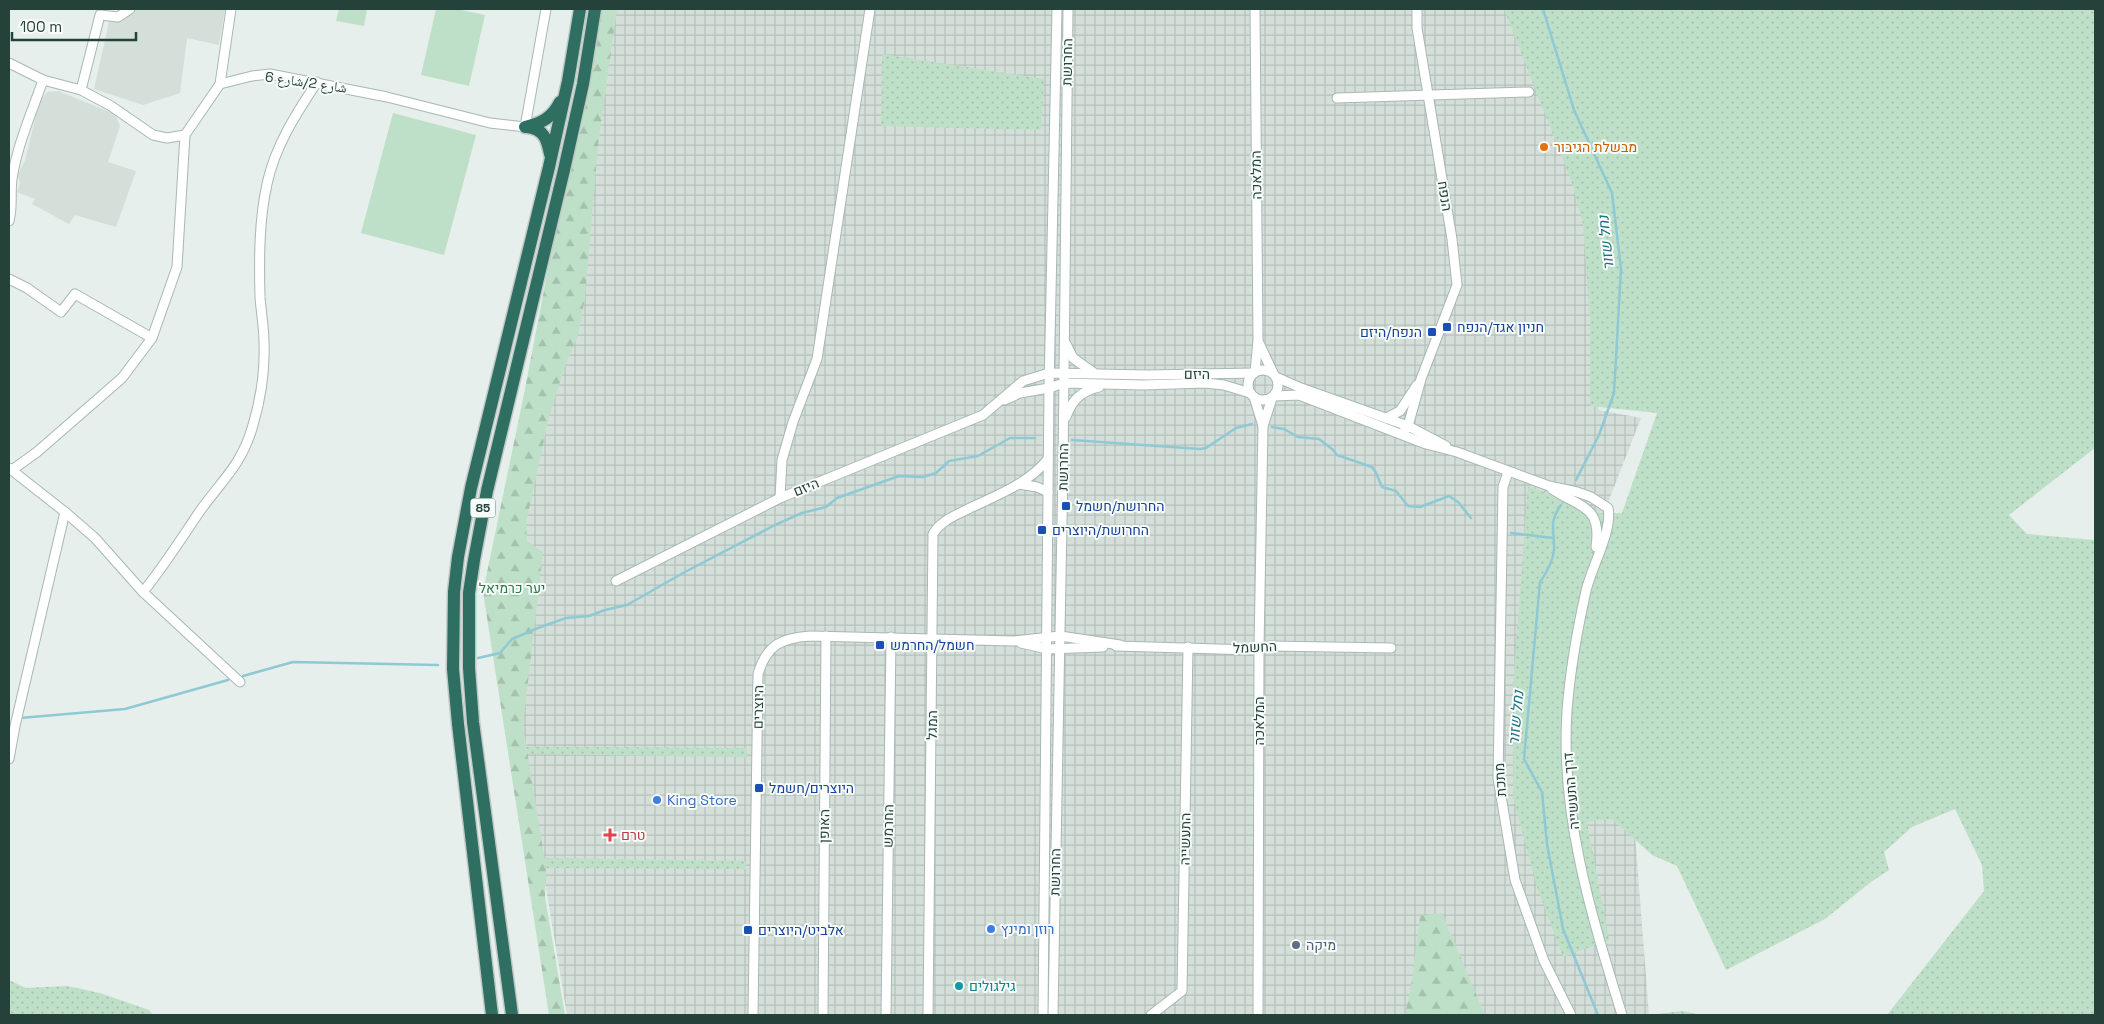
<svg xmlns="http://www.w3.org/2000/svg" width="2104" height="1024" font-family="'Space Grotesk','Noto Naskh Arabic',Heebo,sans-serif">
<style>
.built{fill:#d4dfda}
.industrial{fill:url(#industrial-grid)}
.grass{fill:url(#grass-dots)}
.forest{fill:url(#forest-firs)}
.garden{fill:#bfe0c8}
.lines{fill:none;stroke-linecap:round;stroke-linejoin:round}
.stream{stroke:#8ec9d4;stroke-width:2.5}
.minor-casing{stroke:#a8b8b2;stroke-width:11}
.highway-casing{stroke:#c2cac8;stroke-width:15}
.minor{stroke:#fff;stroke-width:9}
.highway{stroke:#2f6f62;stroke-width:12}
.food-dot{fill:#e8710a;stroke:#f7fbf9;stroke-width:2}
.transit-dot{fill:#1a4fb4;stroke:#f7fbf9;stroke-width:2}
.shop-dot{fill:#3f7fe0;stroke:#f7fbf9;stroke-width:2}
.health-dot{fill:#e0444e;stroke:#f7fbf9;stroke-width:2}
.service-dot{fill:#5c6f8a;stroke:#f7fbf9;stroke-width:2}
.culture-dot{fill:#0f9aa8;stroke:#f7fbf9;stroke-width:2}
.labels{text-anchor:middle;stroke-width:4;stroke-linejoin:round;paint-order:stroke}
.shield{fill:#f7fbf9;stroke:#637a73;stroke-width:1}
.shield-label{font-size:12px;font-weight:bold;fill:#24423a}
.street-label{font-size:14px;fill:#24423a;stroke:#f7fbf9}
.food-label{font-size:14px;fill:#c56008;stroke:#f7fbf9;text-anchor:start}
.transit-label{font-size:14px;fill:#164399;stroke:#f7fbf9;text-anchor:start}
.park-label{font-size:14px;fill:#2d7a4b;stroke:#f7fbf9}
.shop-label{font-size:14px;fill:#366cbe;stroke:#f7fbf9;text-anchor:start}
.health-label{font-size:14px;fill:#be3a42;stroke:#f7fbf9;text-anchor:start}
.service-label{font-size:14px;fill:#4e5e75;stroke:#f7fbf9;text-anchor:start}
.culture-label{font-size:14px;fill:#0d838f;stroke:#f7fbf9;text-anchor:start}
.water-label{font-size:15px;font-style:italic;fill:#1c6f80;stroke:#f7fbf9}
</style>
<defs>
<pattern id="industrial-grid" width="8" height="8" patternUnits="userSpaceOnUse" patternTransform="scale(1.25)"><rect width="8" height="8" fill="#d4dfda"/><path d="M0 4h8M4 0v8" fill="none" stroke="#b6c1bc"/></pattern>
<pattern id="grass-dots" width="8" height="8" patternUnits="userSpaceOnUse" patternTransform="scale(1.25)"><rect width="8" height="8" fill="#bfe0c8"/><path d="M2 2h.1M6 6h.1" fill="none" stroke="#a4c1ad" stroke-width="1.8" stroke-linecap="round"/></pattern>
<pattern id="forest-firs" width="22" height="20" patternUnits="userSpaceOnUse" patternTransform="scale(1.25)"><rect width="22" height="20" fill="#bfe0c8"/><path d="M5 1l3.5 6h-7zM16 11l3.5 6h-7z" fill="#a4c1ad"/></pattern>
</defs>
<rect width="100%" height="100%" fill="#e6efeb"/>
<g class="built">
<path d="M136,9h89l-6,36 -32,-7 -7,55 -37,12 -49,-16 15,-67 26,-11z"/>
<path d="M58,91l57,23 5,12 -12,36 28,9 -20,56 -41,-12 -6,9 -37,-20 3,-5 -18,-7 3,-9 -2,-8 7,-15 14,-57 8,-11z"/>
</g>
<path class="industrial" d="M609,9h992l-4,380 2,21 42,8 -32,82 40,515h-1082l-66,-399z"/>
<g class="grass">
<path d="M1504,9h591v439l-86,67 18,19 68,6v475h-208l97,-124 -2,-26 -27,-56 -43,18 -28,25 5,18 -18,12 -46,37 -99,51 -49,-104 -25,-11 -40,-36 -25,3 22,118 -46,17 -26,-70 -24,-90v-110l15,-201 69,27h25l35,-100 -67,-7v-88l-7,-94 -11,-41z"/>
<path d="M882,54l162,25 -3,51 -160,-4z"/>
<path d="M526,747l221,1v9l-220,-3z"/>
<path d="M544,858l202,3v8l-200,-1z"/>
<path d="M9,980l17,8 41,-2 33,7 49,17 4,5h-144z"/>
<path d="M1682,1011l20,4h-53z"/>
</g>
<g class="forest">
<path d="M600,9h17l-19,137 -13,152 -7,37 -14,34 -15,48 -23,106 1,18 16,11 -20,173 23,143 -1,29 20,118h-16l-66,-423 42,-203 34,-178 38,-172z"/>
<path d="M1442,913l43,102h-80l7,-35 8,-64z"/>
</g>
<g class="garden">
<path d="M339,9h28l-3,17 -28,-5z"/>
<path d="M436,9h21l28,6 -16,71 -48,-11z"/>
<path d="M393,113l83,22 -32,120 -83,-22z"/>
</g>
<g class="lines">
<g class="stream">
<path d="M1543,9l31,101 38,83 9,76 -7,124 -15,42 -23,45"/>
<path d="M1272,427l12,2 14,8 21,2 13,10 5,6 35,12 4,6 6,14 14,4 12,15 12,1 29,-11 9,6 13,16"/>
<path d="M1072,440l128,9 6,-1 30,-20 16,-4"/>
<path d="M1561,505c-13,17 -6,26 -7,45 -1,12 -7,22 -14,32l-16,177 18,33 5,52 16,85 35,86"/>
<path d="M1511,533l42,5"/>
<path d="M478,658l22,-5 12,-14 26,-11 28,-10 23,-2 16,-6 22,-5 56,-32 92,-48 27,-12 24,-6 11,-9 62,-22 24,1 13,-4 13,-12 29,-5 32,-18h25"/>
<path d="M243,676l50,-14 145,3"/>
<path d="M20,718l105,-9 103,-29"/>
</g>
<defs>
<g id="minor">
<path d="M1255,9l3,331 -3,32"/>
<path d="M9,63l34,17 38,10 30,16 42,29 14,3 18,-3 35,-51 32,-8 18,-2 117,23 103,26 35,4 21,-118"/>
<path d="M220,84l11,-75"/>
<path d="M81,90l19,-75 18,2 12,-8"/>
<path d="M1337,98l192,-6"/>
<path d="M9,221c4,-15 1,-28 3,-42 5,-34 20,-67 31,-99"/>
<path d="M9,279l18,9 34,24 14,-18 77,44"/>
<path d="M1259,343l14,30"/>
<path d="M1066,344l7,14 21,15"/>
<circle cx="1263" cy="385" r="15"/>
<path d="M1276,377l25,11 107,38 38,20"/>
<path d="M1274,396l25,-1 127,49 31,8 92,34 28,6 14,5 17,11c5,22 -17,60 -22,83 -9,40 -16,80 -19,120 -7,105 25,206 55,304"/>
<path d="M1254,397l9,29"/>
<path d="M1005,400l15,-7 29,-5 15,-5 79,2 62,-2 19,2 26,8"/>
<path d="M1066,417c6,-17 15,-26 33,-30"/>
<path d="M1386,418l14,-7 17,-26"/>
<path d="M1402,434l6,-8 13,-47 36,-94 -5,-46 -35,-211v-19"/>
<path d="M9,468l56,44 30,26 48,54 97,90"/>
<path d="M12,470l25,-18 85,-74 30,-40 25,-71 8,-132"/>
<path d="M1508,472l-5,15 -5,291 17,102 29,81 27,54"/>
<path d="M1019,484l18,3 11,5"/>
<path d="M1552,489c28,19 50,16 44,58"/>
<path d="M780,498l2,-38 11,-38 24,-63 53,-350"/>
<path d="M616,581l164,-83 203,-83 40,-34 26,-8 98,2 107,-2"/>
<path d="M143,592c21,-26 38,-53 57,-81 22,-31 42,-46 53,-86 8,-27 12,-55 11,-82 0,-16 -3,-31 -4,-46 -1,-37 -1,-77 7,-113 8,-38 29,-70 50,-102"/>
<path d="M1021,643l26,6 56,-2"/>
<path d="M1116,646l136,4 18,-4 121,2"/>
<path d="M9,759l6,-33 50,-214"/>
<path d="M753,1015l5,-341c9,-30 24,-36 52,-38l204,5 46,-5 60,9"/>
<path d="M823,1015l3,-379"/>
<path d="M886,1015l5,-378"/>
<path d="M928,1015l5,-481c8,-14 24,-19 37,-26 28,-13 59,-25 78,-49"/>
<path d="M1043,1015l6,-627 8,-379"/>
<path d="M1053,1015l10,-547 5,-459"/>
<path d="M1151,1015l31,-24 6,-344"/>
<path d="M1258,1015l1,-367 4,-222 9,-28"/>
</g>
<g id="highway">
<path d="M525,127c17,-4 27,-9 35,-25"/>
<path d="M527,127c17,2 20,12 23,27"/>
<path d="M492,1015l-34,-291 -5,-55 1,-77 4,-35 13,-69 78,-321 19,-86 12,-72"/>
<path d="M512,1015l-39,-293 -4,-54v-75l5,-33 13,-69 77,-321 19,-86 12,-75"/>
</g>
</defs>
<use href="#minor" class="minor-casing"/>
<use href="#highway" class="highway-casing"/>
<use href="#minor" class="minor"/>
<use href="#highway" class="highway"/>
</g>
<circle class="food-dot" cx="1544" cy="147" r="5"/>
<g class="transit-dot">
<rect x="1442" y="322" width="10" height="10" rx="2.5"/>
<rect x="1427" y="327" width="10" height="10" rx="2.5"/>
<rect x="1061" y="501" width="10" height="10" rx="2.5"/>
<rect x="1037" y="525" width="10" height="10" rx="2.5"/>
<rect x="875" y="640" width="10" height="10" rx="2.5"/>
<rect x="754" y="783" width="10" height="10" rx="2.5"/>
<rect x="743" y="925" width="10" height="10" rx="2.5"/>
</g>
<g class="shop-dot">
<circle cx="657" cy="800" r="5"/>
<circle cx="991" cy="929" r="5"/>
</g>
<path class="health-dot" d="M607.5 827.5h5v5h5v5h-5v5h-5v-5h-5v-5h5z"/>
<circle class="service-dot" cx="1296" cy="945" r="5"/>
<circle class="culture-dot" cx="959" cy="986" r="5"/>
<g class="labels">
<rect class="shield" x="470.5" y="498.5" width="25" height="19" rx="4"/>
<g class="shield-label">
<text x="483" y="512">85</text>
</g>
<g class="street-label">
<text transform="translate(1067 62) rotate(-89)" y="5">החרושת</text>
<text transform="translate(306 82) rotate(8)" y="5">شارع 2/شارع 6</text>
<text transform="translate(1256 175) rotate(-91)" y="5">המלאכה</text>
<text transform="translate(1445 196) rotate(81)" y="5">הנפח</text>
<text transform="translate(1197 374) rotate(1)" y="5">היזם</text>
<text transform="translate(1063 467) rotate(-89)" y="5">החרושת</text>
<text transform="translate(806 487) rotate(-22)" y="5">היזם</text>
<text transform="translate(1255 647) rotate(-3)" y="5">החשמל</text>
<text transform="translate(758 707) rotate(-89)" y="5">היוצרים</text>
<text transform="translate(1259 721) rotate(-90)" y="5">המלאכה</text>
<text transform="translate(932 725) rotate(-89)" y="5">המגל</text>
<text transform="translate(1500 780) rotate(-94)" y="5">מתכת</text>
<text transform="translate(1571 791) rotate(-95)" y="5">דרך התעשייה</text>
<text transform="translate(824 826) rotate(-89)" y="5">האופן</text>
<text transform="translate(888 826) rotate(-89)" y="5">החרמש</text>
<text transform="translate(1185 839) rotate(-89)" y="5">התעשייה</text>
<text transform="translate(1055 872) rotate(-89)" y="5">החרושת</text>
</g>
<g class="food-label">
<text x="1554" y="152">מבשלת הגיבור</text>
</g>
<g class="transit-label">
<text x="1457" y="332">חניון אגד/הנפח</text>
<text x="1422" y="337" text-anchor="end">הנפח/היזם</text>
<text x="1076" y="511">החרושת/חשמל</text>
<text x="1052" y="535">החרושת/היוצרים</text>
<text x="890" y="650">חשמל/החרמש</text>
<text x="769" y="793">היוצרים/חשמל</text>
<text x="758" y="935">אלביט/היוצרים</text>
</g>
<g class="park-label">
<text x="512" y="593">יער כרמיאל</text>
</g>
<g class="shop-label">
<text x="667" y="805">King Store</text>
<text x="1001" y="934">רוזן ומינץ</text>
</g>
<g class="health-label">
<text x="621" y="840">טרם</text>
</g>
<g class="service-label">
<text x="1306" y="950">מיקה</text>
</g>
<g class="culture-label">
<text x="969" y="991">גילגולים</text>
</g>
<g class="water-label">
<text transform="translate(1606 243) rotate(-96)" y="5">נחל שזור</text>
<text transform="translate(1516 718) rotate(-85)" y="5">נחל שזור</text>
</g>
</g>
<rect width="2104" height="1024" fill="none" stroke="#24423a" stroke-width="20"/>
<path d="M12 32v8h124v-8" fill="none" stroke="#24423a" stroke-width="2.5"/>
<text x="20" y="32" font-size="15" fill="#24423a" stroke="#f7fbf9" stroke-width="4" paint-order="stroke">100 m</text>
</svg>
